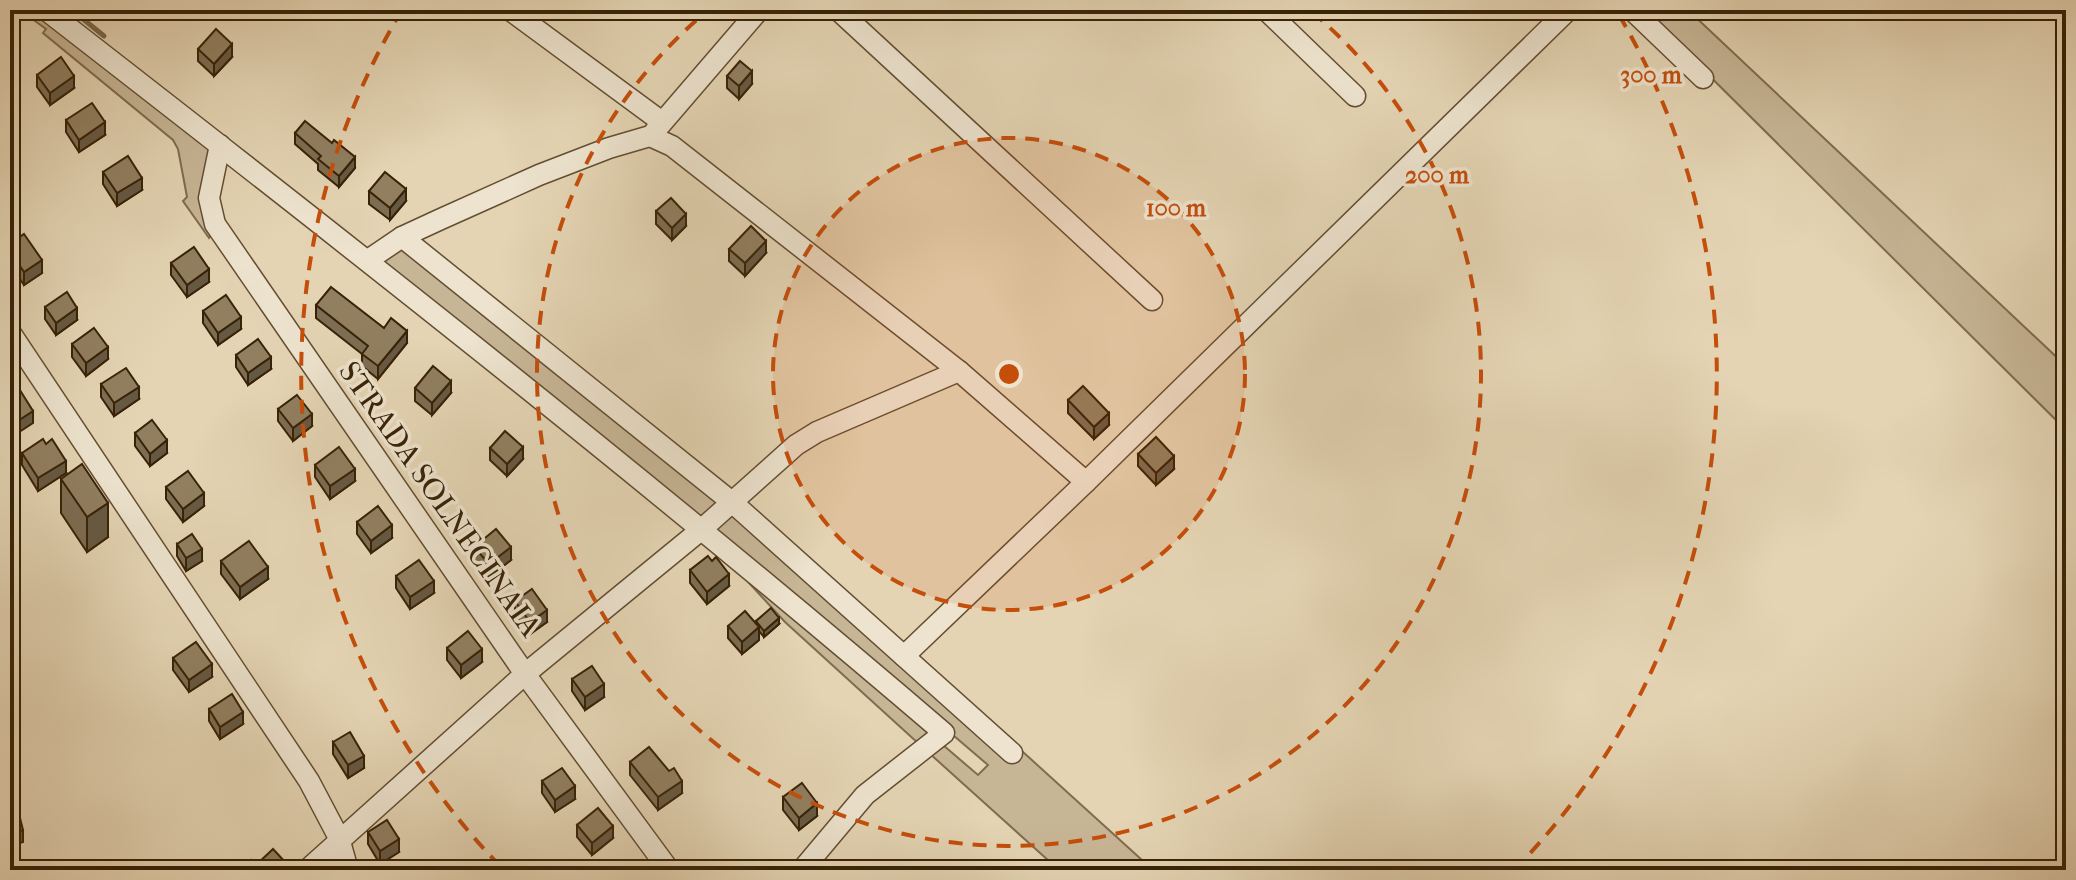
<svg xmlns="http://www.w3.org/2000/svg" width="2076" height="880" font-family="'IM FELL French Canon',serif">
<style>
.green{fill:#c7b696;stroke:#806c4e;stroke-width:2}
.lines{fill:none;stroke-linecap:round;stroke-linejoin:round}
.stream{stroke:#7c684b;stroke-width:5}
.minor-casing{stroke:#634e32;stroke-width:23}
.minor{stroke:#ede3ce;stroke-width:20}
.wall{fill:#7d6d53;stroke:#382207;stroke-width:2}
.shaded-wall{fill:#665943;stroke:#382207;stroke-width:2}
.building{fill:#917f60;stroke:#382207;stroke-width:2}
.ring{fill:none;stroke:#c54e0b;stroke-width:4;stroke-dasharray:14 10}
.labels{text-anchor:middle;stroke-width:7;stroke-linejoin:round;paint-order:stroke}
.street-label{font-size:30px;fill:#382207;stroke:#ede3ce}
.centre{fill:#c54e0b;stroke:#ede3ce;stroke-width:4}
.ring-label{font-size:24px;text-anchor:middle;font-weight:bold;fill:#c54e0b;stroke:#ede3ce;stroke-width:7;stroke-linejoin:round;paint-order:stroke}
</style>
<rect width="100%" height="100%" fill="#e4d4b3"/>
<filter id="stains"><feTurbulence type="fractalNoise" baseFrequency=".0025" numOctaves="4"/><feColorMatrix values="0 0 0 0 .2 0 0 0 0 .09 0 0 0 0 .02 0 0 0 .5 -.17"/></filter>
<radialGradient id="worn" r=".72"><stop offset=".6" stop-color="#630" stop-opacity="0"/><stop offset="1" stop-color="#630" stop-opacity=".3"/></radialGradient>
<g class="green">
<path d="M20,10h16l173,133 4,88 -4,7 -26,-37 4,-4 -9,-48 -5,-9 -130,-107 3,-4z"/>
<path d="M1643,10h45l378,356v64z"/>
<path d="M401,244l322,258 -20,17 -324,-259z"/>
<path d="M734,512l278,230 141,128h-94l-130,-117 14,-8 35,30 10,-10 -276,-236z"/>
<path d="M755,579l181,154 -17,11 -134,-122 -36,-39z"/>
</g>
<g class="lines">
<path class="stream" d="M72,10l32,26"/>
<defs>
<g id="minor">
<path d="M46,10c304,236 606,473 898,723l-79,62 -63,75"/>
<path d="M510,10l152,112"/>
<path d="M838,10l314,290"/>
<path d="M1266,10l89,86"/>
<path d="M1632,10l71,68"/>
<path d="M655,131l104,-121"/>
<path d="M220,145l-11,53 6,26 310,450 144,196"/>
<path d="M402,237l331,266 279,250"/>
<path d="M368,260l34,-23 39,-18 98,-44 70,-27 41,-12 22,10 287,225 127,111"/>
<path d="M10,332l299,449 30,57 9,32"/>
<path d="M904,656l182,-174 482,-472"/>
<path d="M307,870l218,-196 177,-145 94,-84 21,-13 142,-61"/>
</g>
</defs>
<use href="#minor" class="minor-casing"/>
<use href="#minor" class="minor"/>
</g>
<g class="wall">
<path d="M198,49l34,8 -18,19 -16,-15z"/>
<path d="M37,75l37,13 -24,17 -13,-18z"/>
<path d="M727,76l25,8 -13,15 -12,-11z"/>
<path d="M66,120l39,15 -26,17 -13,-20z"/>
<path d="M295,133l60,35 -16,19 -21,-17v-6l-23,-20z"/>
<path d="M103,172l39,18 -25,16 -14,-22z"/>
<path d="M369,191l37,10 -16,19 -21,-16z"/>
<path d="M656,211l30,15 -14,14 -16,-16z"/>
<path d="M10,244l32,29 -18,12 -14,-21z"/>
<path d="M729,249l37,4 -21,23 -16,-15z"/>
<path d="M171,263l38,19 -22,15 -16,-22z"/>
<path d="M316,305l68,23 23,15 -29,36 -16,-13v-12l-46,-36z"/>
<path d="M45,307l32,13 -21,15 -11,-16z"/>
<path d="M203,311l38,18 -23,16 -15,-22z"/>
<path d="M72,344l36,15 -22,17 -14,-19z"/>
<path d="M236,355l35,14 -23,16 -12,-18z"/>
<path d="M101,384l38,15 -25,17 -13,-19z"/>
<path d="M415,388l36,5 -19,22 -17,-14z"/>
<path d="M1068,400l41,25 -15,14 -26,-26z"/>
<path d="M278,409l34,17 -19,15 -15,-20z"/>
<path d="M135,433l32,20 -17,13 -15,-20z"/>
<path d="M490,448l33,11 -16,17 -17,-16z"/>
<path d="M22,453l44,20 -28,18 -16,-26z"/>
<path d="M1138,454l36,15 -18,16 -18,-19z"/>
<path d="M315,465l40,16 -25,18 -15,-22z"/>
<path d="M61,479l47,58 -21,15 -26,-39z"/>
<path d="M166,487l38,19 -21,16 -17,-23z"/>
<path d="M357,522l35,16 -21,15 -14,-19z"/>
<path d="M177,544l25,17 -16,10 -9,-15z"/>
<path d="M474,547l37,13 -22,17 -15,-18z"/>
<path d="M221,561l47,18 -28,20 -19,-25z"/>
<path d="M690,570l39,16 -22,18 -17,-21z"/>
<path d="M396,576l38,17 -24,16 -14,-21z"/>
<path d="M515,601l32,21 -17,12 -15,-20z"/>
<path d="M756,621l23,3 -15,13 -5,-6v9l-17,14 -14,-16v-12l28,-3z"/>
<path d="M447,648l35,14 -21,16 -14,-18z"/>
<path d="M173,658l39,19 -23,15 -16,-22z"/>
<path d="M572,679l32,18 -19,13 -13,-19z"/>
<path d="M209,709l34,15 -23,15 -11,-18z"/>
<path d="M333,742l31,26 -16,10 -15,-24z"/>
<path d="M630,762l52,31 -24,17 -28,-35z"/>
<path d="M542,781l33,18 -20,13 -13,-19z"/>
<path d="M783,797l34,19 -18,14 -16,-20z"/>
<path d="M577,825l36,13 -21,17 -15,-18z"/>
<path d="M368,832l31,20 -19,12 -12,-20z"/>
</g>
<g class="shaded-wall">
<path d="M232,44v13l-18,19v-12z"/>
<path d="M752,71v13l-13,15v-13z"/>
<path d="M74,76v12l-24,17v-12z"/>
<path d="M105,122v13l-26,17v-12z"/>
<path d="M355,157v11l-16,19v-11z"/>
<path d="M142,178v12l-25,16v-13z"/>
<path d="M406,189v12l-16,19v-12z"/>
<path d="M686,214v12l-14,14v-12z"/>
<path d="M766,241v12l-21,23v-13z"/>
<path d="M42,260v13l-18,12v-13z"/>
<path d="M209,269v13l-22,15v-12z"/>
<path d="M77,308v12l-21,15v-12z"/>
<path d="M241,317v12l-23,16v-12z"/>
<path d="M407,331v12l-29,36v-13z"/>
<path d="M108,347v12l-22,17v-13z"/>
<path d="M271,357v12l-23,16v-12z"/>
<path d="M451,381v12l-19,22v-12z"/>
<path d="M139,387v12l-25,17v-13z"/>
<path d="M33,411v12l-23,15v-12z"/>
<path d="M1109,413v12l-15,14v-12z"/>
<path d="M312,414v12l-19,15v-13z"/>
<path d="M167,440v13l-17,13v-12z"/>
<path d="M523,447v12l-16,17v-12z"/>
<path d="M1174,456v13l-18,16v-12z"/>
<path d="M66,461v12l-28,18v-13z"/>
<path d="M355,469v12l-25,18v-13z"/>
<path d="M204,493v13l-21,16v-13z"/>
<path d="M108,503v34l-21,15v-35z"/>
<path d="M392,525v13l-21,15v-12z"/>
<path d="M511,547v13l-22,17v-13z"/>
<path d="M202,549v12l-16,10v-13z"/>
<path d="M268,567v12l-28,20v-12z"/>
<path d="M729,574v12l-22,18v-12z"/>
<path d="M434,581v12l-24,16v-12z"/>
<path d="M547,610v12l-17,12v-12z"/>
<path d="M779,618v6l-15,13v-6z"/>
<path d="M759,627v13l-17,14v-12z"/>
<path d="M482,649v13l-21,16v-13z"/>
<path d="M212,664v13l-23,15v-12z"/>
<path d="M604,684v13l-19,13v-13z"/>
<path d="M243,712v12l-23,15v-12z"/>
<path d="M364,756v12l-16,10v-13z"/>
<path d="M682,781v12l-24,17v-13z"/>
<path d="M575,786v13l-20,13v-12z"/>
<path d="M817,803v13l-18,14v-12z"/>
<path d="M613,826v12l-21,17v-12z"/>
<path d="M23,830v12l-13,4v-13z"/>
<path d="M399,839v13l-19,12v-13z"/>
<path d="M286,863v7h-8z"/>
</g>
<g class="building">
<path d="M216,29l16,15 -18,20 -16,-15z"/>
<path d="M61,57l13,19 -24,17 -13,-18z"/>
<path d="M740,61l12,10 -13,15 -12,-10z"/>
<path d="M92,103l13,19 -26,18 -13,-20z"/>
<path d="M305,121l27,22 2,-3 21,17 -16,19 -21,-17 3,-3 -26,-23z"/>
<path d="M128,156l14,22 -25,15 -14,-21z"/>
<path d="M385,172l21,17 -16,19 -21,-17z"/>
<path d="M671,198l15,16 -14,14 -16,-17z"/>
<path d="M751,226l15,15 -21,22 -16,-14z"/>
<path d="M24,234l18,26 -18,12 -14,-21v-7z"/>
<path d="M194,247l15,22 -22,16 -16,-22z"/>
<path d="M331,287l53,41 7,-10 16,13 -29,35 -16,-12 6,-8 -52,-41z"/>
<path d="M67,292l10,16 -21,15 -11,-16z"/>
<path d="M226,295l15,22 -23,16 -15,-22z"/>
<path d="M94,328l14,19 -22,16 -14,-19z"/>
<path d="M258,339l13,18 -23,16 -12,-18z"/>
<path d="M433,366l18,15 -19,22 -17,-15z"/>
<path d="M126,368l13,19 -25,16 -13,-19z"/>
<path d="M1083,386l26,27 -15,14 -26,-27z"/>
<path d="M18,387l15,24 -23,15v-34z"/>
<path d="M297,395l15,19 -19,14 -15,-19z"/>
<path d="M152,420l15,20 -17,14 -15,-21z"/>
<path d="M505,431l18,16 -16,17 -17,-16z"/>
<path d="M1156,437l18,19 -18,17 -18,-19z"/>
<path d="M43,439l3,5 6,-5 14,22 -28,17 -16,-25z"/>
<path d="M339,447l16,22 -25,17 -15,-21z"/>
<path d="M82,464l26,39 -21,14 -26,-38z"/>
<path d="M188,471l16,22 -21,16 -17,-22z"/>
<path d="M378,506l14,19 -21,16 -14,-19z"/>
<path d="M496,529l15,18 -22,17 -15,-17z"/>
<path d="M192,534l10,15 -16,9 -9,-14z"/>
<path d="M249,541l19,26 -28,20 -19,-26z"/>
<path d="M708,556l4,5 4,-4 13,17 -22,18 -17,-22z"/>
<path d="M419,560l15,21 -24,16 -14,-21z"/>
<path d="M532,589l15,21 -17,12 -15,-21z"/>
<path d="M771,608l8,10 -15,13 -8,-10z"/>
<path d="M745,611l14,16 -17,15 -14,-16z"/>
<path d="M468,631l14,18 -21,16 -14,-17z"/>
<path d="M196,642l16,22 -23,16 -16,-22z"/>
<path d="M592,666l12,18 -19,13 -13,-18z"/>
<path d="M232,694l11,18 -23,15 -11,-18z"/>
<path d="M350,732l14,24 -16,9 -15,-23z"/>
<path d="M649,747l20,24 5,-3 8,13 -24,16 -28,-35z"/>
<path d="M562,768l13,18 -20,14 -13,-19z"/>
<path d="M802,783l15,20 -18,15 -16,-21z"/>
<path d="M598,808l15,18 -21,17 -15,-18z"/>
<path d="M18,810l5,20 -13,3v-21z"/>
<path d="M387,820l12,19 -19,12 -12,-19z"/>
<path d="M273,849l13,14 -8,7h-2l-3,-3 -3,3h-29l10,-10 5,5z"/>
</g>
<circle cx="1009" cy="374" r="236" fill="#c54e0b" fill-opacity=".12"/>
<g class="ring">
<circle cx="1009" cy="374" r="236"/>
<path d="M1312 12A472 472 0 1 1 706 12"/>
<path d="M500 866A708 708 0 0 1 399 15M1619 15A708 708 0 0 1 1518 866"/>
</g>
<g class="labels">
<g class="street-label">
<text transform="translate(440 499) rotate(55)" y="10">STRADA SOLNECINAIA</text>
</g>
</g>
<circle cx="1009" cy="374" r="12" class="centre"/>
<g class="ring-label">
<text x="1651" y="83">300 m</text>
<text x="1437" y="183">200 m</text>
<text x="1176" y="216">100 m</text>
</g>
<rect width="2076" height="880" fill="none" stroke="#e4d4b3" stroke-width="40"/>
<rect x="12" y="12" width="2052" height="856" fill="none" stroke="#382207" stroke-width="4"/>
<rect x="20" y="20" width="2036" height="840" fill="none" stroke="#382207" stroke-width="2"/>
<rect width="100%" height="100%" filter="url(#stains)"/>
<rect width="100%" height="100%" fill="url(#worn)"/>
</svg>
